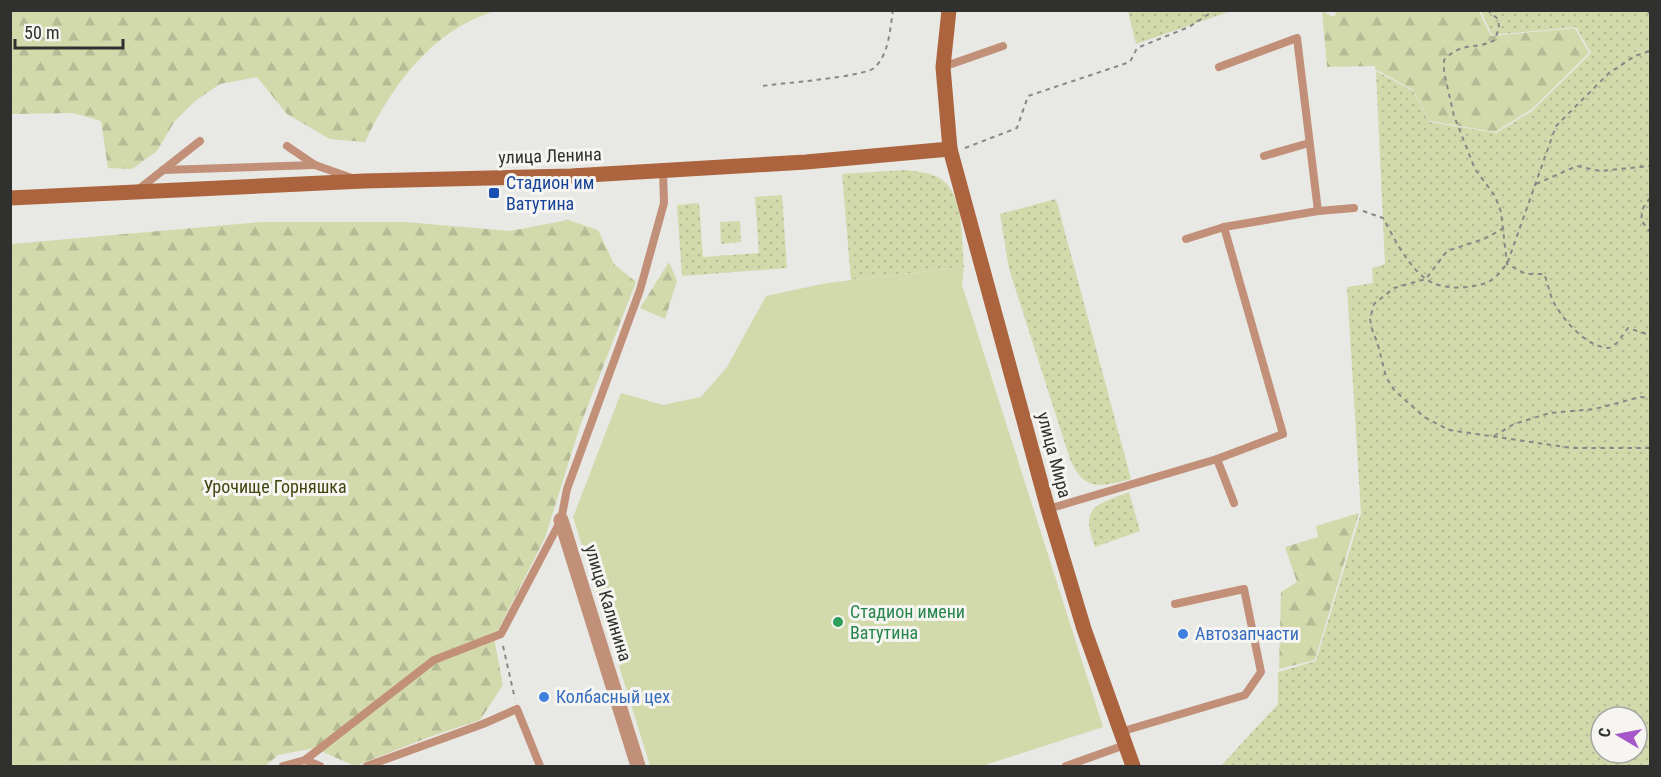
<svg xmlns="http://www.w3.org/2000/svg" width="1661" height="777" font-family="'Roboto Condensed',sans-serif">
<style>
.grass{fill:url(#grass-dots);fill-rule:evenodd}
.forest{fill:url(#forest-firs)}
.pitch{fill:#d2daac}
.lines{fill:none;stroke-linecap:round;stroke-linejoin:round}
.path{stroke:#888886;stroke-width:2;stroke-dasharray:4.5 4.5;stroke-linecap:butt}
.service{stroke:#c29078;stroke-width:8}
.minor{stroke:#c29078;stroke-width:15}
.secondary{stroke:#ac643f;stroke-width:15}
.transit-dot{fill:#1a4fb4;stroke:#f6f5f1;stroke-width:2}
.leisure-dot{fill:#2e9e5b;stroke:#f6f5f1;stroke-width:2}
.shop-dot{fill:#3f7fe0;stroke:#f6f5f1;stroke-width:2}
.labels{text-anchor:middle;stroke-width:6;stroke-linejoin:round;paint-order:stroke}
.street-label{font-size:18px;fill:#30302f;stroke:#f6f5f1}
.transit-label{font-size:18px;fill:#164399;stroke:#f6f5f1;text-anchor:start}
.park-label{font-size:18px;fill:#3f450e;stroke:#f6f5f1}
.leisure-label{font-size:18px;fill:#27864d;stroke:#f6f5f1;text-anchor:start}
.shop-label{font-size:18px;fill:#366cbe;stroke:#f6f5f1;text-anchor:start}
</style>
<defs>
<pattern id="grass-dots" width="8" height="8" patternUnits="userSpaceOnUse" patternTransform="scale(1.5)"><rect width="8" height="8" fill="#d2daac"/><path d="M2 2h.1M6 6h.1" fill="none" stroke="#b5bb94" stroke-width="1.8" stroke-linecap="round"/></pattern>
<pattern id="forest-firs" width="22" height="20" patternUnits="userSpaceOnUse" patternTransform="scale(1.5)"><rect width="22" height="20" fill="#d2daac"/><path d="M5 1l3.5 6h-7zM16 11l3.5 6h-7z" fill="#b5bb94"/></pattern>
</defs>
<rect width="100%" height="100%" fill="#e8e8e4"/>
<g class="grass">
<path d="M1128,11v-1l103,1 -95,33z"/>
<path d="M1481,11h169v755h-429l57,-62v-32l38,-11 45,-148 -14,-226 26,-4 -1,-15 13,-4 -9,-193 37,20 17,31 66,11 36,-22 59,-58 -15,-26 -84,8zM1601,717h36v36h-36z"/>
<path d="M905,170c9,1 19,2 28,5 33,11 28,65 31,92l-113,13 -9,-106z"/>
<path d="M782,195l5,73 -105,8 -5,-71 22,-2 4,54 56,-4 -4,-56z"/>
<path d="M1056,199l75,280c-30,8 -47,13 -61,-20l-61,-190 -9,-55z"/>
<path d="M740,221l1,21 -20,2 -1,-22z"/>
<path d="M1129,492l11,39 -45,16c-15,-41 -1,-41 34,-55z"/>
</g>
<g class="forest">
<path d="M10,11l1,-1 484,1c-63,19 -103,74 -130,131l-35,-3 -43,-25 -30,-37 -37,7 -25,17 -21,21 -17,29 -25,18 -24,-1 -7,-47 -28,-8 -62,1z"/>
<path d="M1337,11h142l12,25 84,-8 14,25 -57,56 -37,23 -65,-11 -17,-31 -38,-21v-3l-48,1 -5,-56 12,6z"/>
<path d="M568,220l30,10 16,34 22,18 -56,144 -35,112 -51,100 9,47 -23,35 -48,16 -77,30 -41,-18 -36,7 -13,11h-254v-522l250,-22h144l105,9z"/>
<path d="M669,262l8,19 -12,38 -25,-11z"/>
<path d="M1359,513l-44,147 -36,9 2,-77 16,-10 -12,-35 33,-10 -2,-11z"/>
</g>
<path class="pitch" d="M964,267l-2,18 141,442 -121,39h-332l-77,-249 48,-124 42,12 38,-8 26,-30 39,-71 61,-13z"/>
<g class="lines">
<g class="path">
<path d="M1487,10l11,9 1,8 -4,13c-22,11 -31,0 -51,20v12l10,44 21,53 20,27 6,16 6,52 19,10h18c4,9 5,18 9,27 10,19 33,46 56,47l8,-5 11,-15 22,7"/>
<path d="M1647,10l3,4"/>
<path d="M763,86c19,-3 100,-9 111,-18 15,-13 16,-39 19,-58"/>
<path d="M965,148l52,-20 11,-32 102,-34 7,-14 52,-21 26,-17"/>
<path d="M1536,184l41,-18 23,5 50,-5"/>
<path d="M1650,198l-7,10 -2,12 9,12"/>
<path d="M1363,211l20,7c11,20 24,47 43,61 16,12 48,10 64,2 7,-3 12,-12 17,-17l49,-138 53,-53 26,-17 15,-5"/>
<path d="M1504,228l-20,11 -37,12 -21,28 -32,9 -20,16 -4,15 3,14 4,8 9,36 8,13 30,27 25,13 123,18h78"/>
<path d="M1494,436l20,-12 36,-11 45,-4 45,-12 10,1"/>
<path d="M503,646l12,53"/>
</g>
<g class="service">
<path d="M943,67l60,-21"/>
<path d="M1219,67l78,-29 21,173"/>
<path d="M287,146l28,19 37,13"/>
<path d="M1264,156l45,-13"/>
<path d="M163,170l152,-5"/>
<path d="M139,189l61,-48"/>
<path d="M1224,227l94,-16 36,-3"/>
<path d="M1217,459l17,44"/>
<path d="M1048,509l169,-50 66,-25 -59,-207 -38,12"/>
<path d="M1120,732l125,-37 16,-23 -17,-83 -69,15"/>
<path d="M305,760l129,-100 67,-26 60,-114 6,-31 73,-199 24,-87 -1,-32"/>
<path d="M283,766l22,-6 15,6"/>
<path d="M367,766l116,-42 34,-15 23,57"/>
<path d="M1066,766l59,-21"/>
</g>
<path class="minor" d="M561,520l77,246"/>
<g class="secondary">
<path d="M949,10l-6,57 7,82 98,360 36,120 49,137"/>
<path d="M10,198l354,-17 207,-5 235,-14 144,-13"/>
</g>
</g>
<rect class="transit-dot" x="488" y="187" width="12" height="12" rx="3"/>
<circle class="leisure-dot" cx="838" cy="622" r="6"/>
<g class="shop-dot">
<circle cx="1183" cy="634" r="6"/>
<circle cx="544" cy="697" r="6"/>
</g>
<g class="labels">
<g class="street-label">
<text transform="translate(550 156) rotate(-2)" y="6">улица Ленина</text>
<text transform="translate(1054 455) rotate(75)" y="6">улица Мира</text>
<text transform="translate(608 603) rotate(73)" y="6">улица Калинина</text>
</g>
<g class="transit-label">
<text x="506" y="189">Стадион им<tspan x="506" dy="21">Ватутина</tspan></text>
</g>
<g class="park-label">
<text x="275" y="493">Урочище Горняшка</text>
</g>
<g class="leisure-label">
<text x="850" y="618">Стадион имени<tspan x="850" dy="21">Ватутина</tspan></text>
</g>
<g class="shop-label">
<text x="1195" y="640">Автозапчасти</text>
<text x="556" y="703">Колбасный цех</text>
</g>
</g>
<rect width="1661" height="777" fill="none" stroke="#30302f" stroke-width="24"/>
<g transform="translate(1619 735) rotate(280)"><circle r="28" fill="#f6f5f1" stroke="#a7a6a3" stroke-width="1.5"/>
<path d="M0-4.5L10 22L0 15L-10 22Z" fill="#a556c8"/>
<text y="-9" font-size="16" font-weight="bold" text-anchor="middle" fill="#30302f">С</text>
</g>
<path d="M15 39v9h108v-9" fill="none" stroke="#30302f" stroke-width="3"/>
<text x="24" y="39" font-size="18" fill="#30302f" stroke="#f6f5f1" stroke-width="4.5" paint-order="stroke">50 m</text>
</svg>
